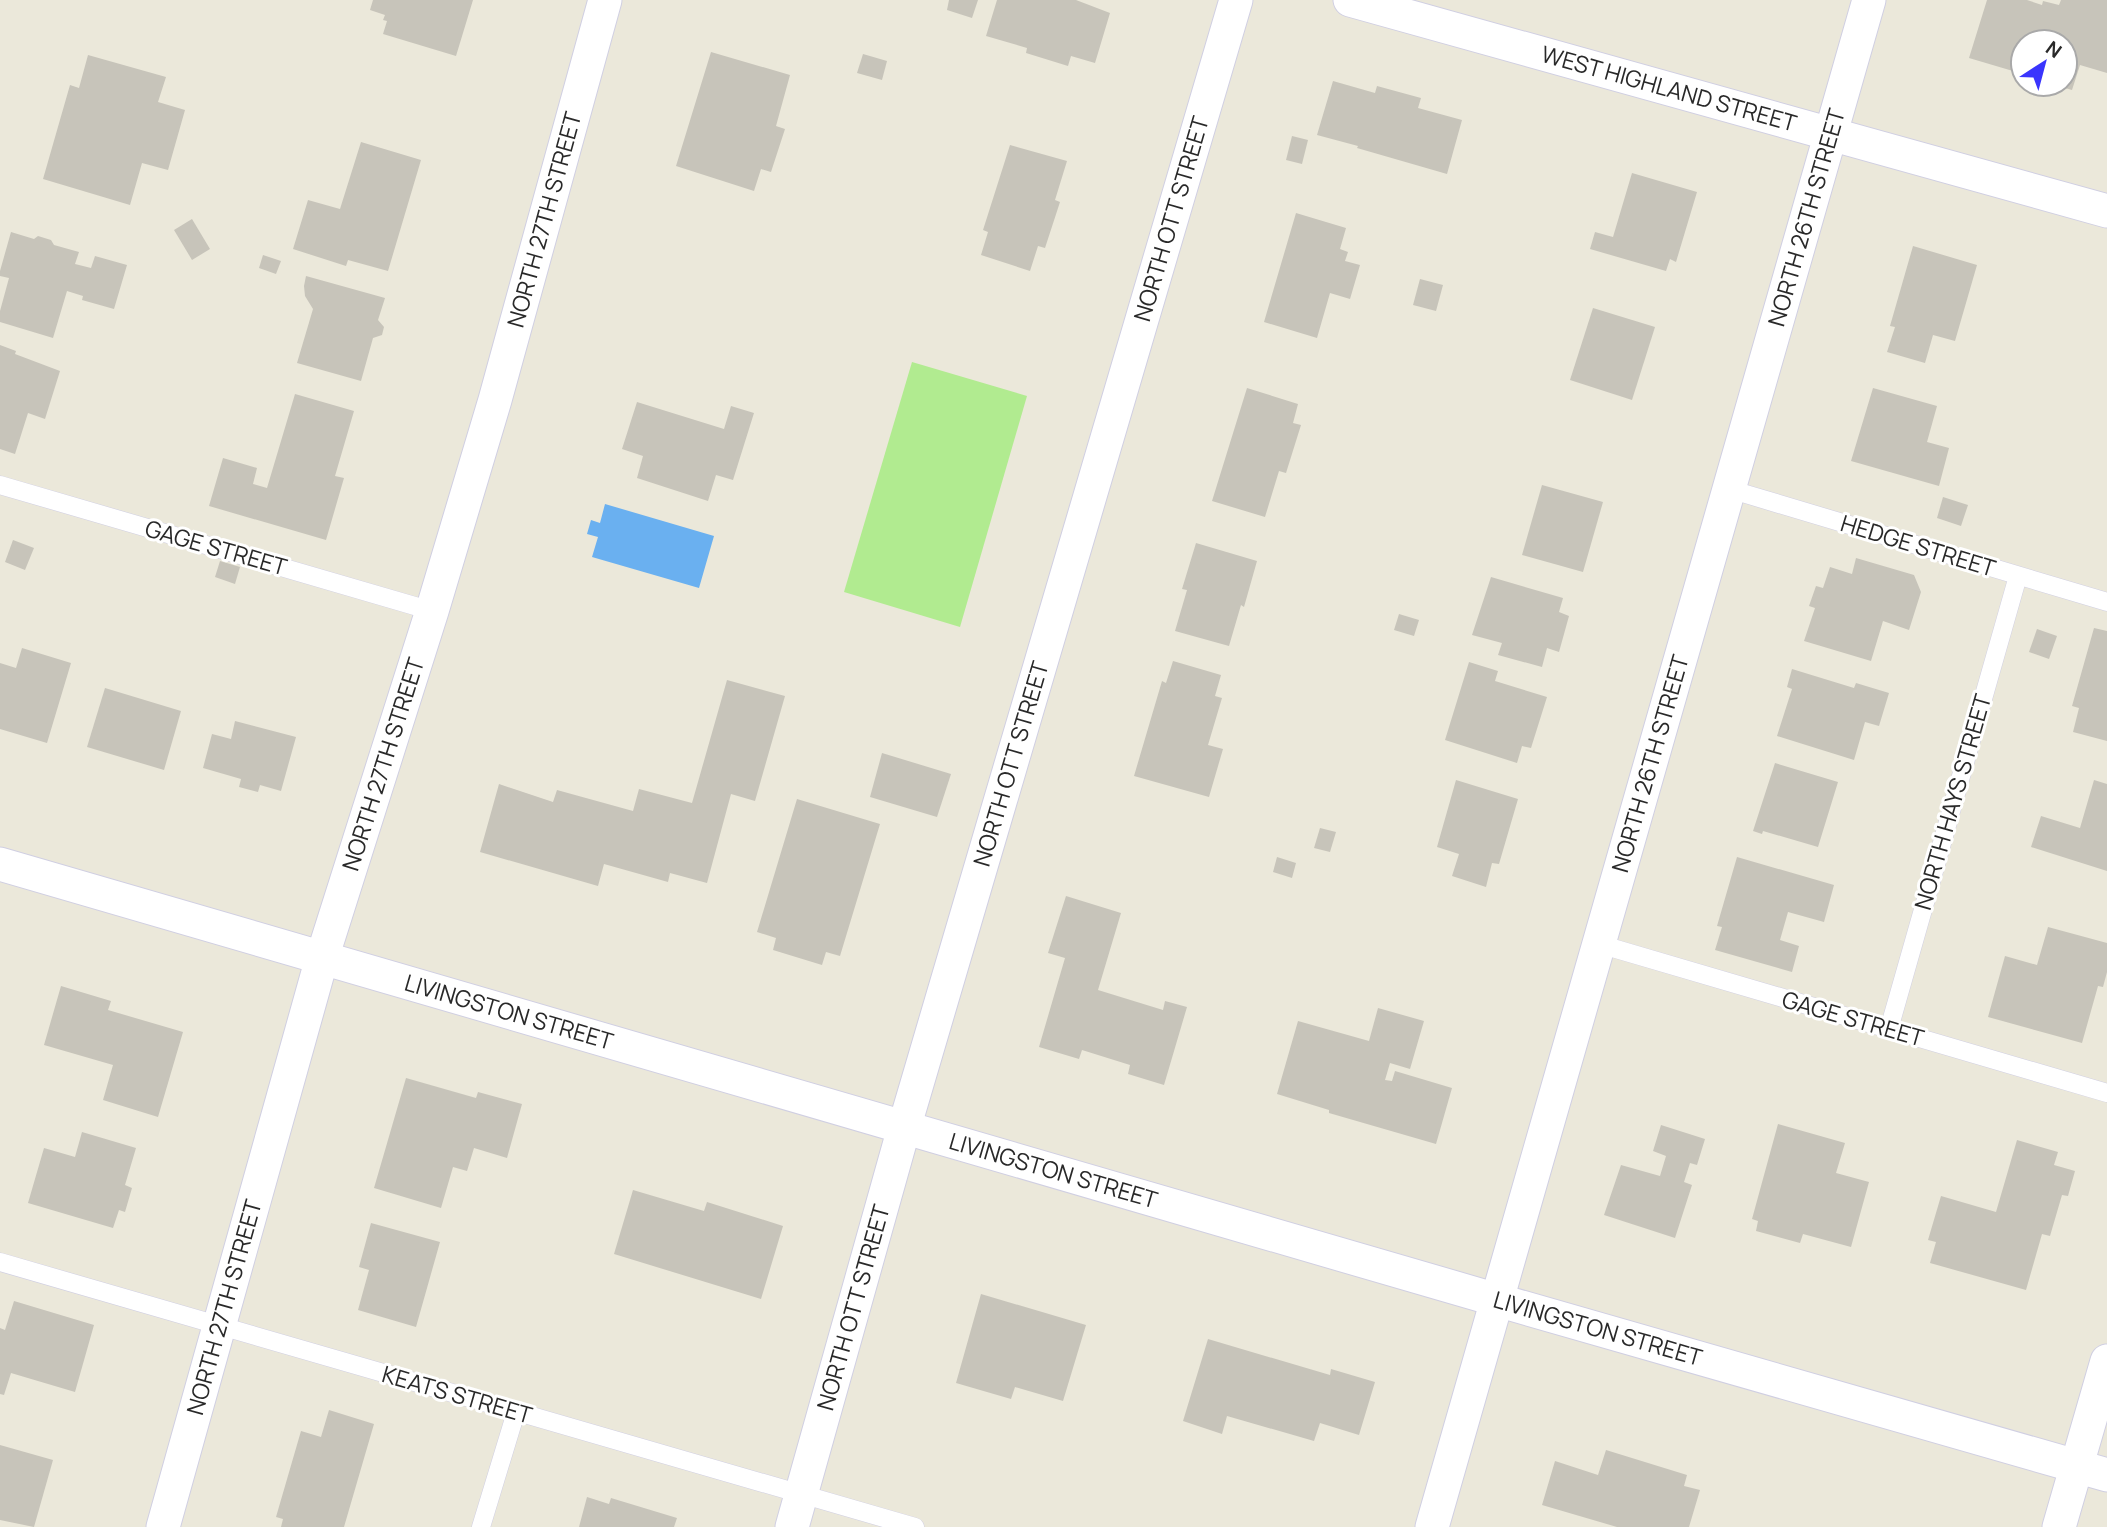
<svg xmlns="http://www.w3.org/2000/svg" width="2107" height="1527" font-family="Manrope,sans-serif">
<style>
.pitch{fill:#b1eb90}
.water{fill:#6ab0f0}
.building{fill:#c7c4ba}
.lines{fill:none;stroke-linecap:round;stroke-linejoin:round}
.lane-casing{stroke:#d0cfe2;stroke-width:19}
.street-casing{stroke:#d0cfe2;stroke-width:35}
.lane{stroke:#fff;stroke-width:18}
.street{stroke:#fff;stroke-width:33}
.labels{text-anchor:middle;stroke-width:6;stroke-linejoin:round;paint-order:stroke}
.street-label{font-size:23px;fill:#292929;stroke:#fff}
</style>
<rect width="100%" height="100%" fill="#ebe8da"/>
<path class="pitch" d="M912,362l115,34 -67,231 -116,-35z"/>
<path class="water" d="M605,504l109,32 -15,52 -107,-31 6,-20 -11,-3 4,-14 9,3z"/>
<g class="building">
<path d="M373,0h100l-17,56 -73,-22 4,-13 -4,-1 2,-5 -15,-5z"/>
<path d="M949,0h29l-6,18 -25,-8z"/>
<path d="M997,0h79l34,13 -15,50 -24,-7 -3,10 -42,-13 1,-5 -41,-12z"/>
<path d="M1987,0h40l15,5 1,-4 16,4 2,-5h46v73l-27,-8 -8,25 -18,-5 11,-1v-42h-42v32l-54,-16z"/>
<path d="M711,52l79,23 -14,51 9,3 -14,43 -10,-3 -7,22 -78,-25z"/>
<path d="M863,54l24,7 -5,19 -25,-7z"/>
<path d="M88,55l78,22 -8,25 27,8 -17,60 -26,-7 -12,42 -87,-26 27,-94 9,3z"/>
<path d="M1333,81l42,12 2,-7 44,12 -3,10 44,12 -15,54 -90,-26 1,-2 -41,-11z"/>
<path d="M1292,136l16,4 -6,24 -16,-4z"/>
<path d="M361,142l60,18 -33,111 -40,-11 -2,6 -53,-17 15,-49 32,9z"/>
<path d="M1010,145l57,16 -12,39 5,2 -15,46 -7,-2 -8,25 -49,-16 7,-23 -5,-2z"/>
<path d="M1632,173l65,19 -21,70 -6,-3 -4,12 -76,-22 5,-17 18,5z"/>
<path d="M1296,213l50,15 -6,21 8,3 -3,9 15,4 -10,34 -20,-6 -13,45 -53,-16z"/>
<path d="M192,219l18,30 -18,11 -18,-30z"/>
<path d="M11,232l23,7 4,-3 13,4 3,5 25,7 -4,12 16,4 4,-12 32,9 -13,44 -32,-9 1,-4 -16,-5 -14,47 -53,-16v-11l9,-33 -9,-2v-5z"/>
<path d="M1913,246l64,19 -22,76 -22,-6 -8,28 -38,-11 8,-25 -5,-1z"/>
<path d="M263,255l18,6 -5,13 -17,-6z"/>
<path d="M306,276l79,22 -7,22 6,7 -2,8 -9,3 -12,43 -64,-18 16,-54 -8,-13 -1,-10z"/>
<path d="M1420,279l23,6 -7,26 -23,-6z"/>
<path d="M1593,308l62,19 -23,73 -62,-20z"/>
<path d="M0,345l16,6 -1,3 45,17 -15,48 -17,-6 -13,41 -15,-5z"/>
<path d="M1247,388l51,16 -5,19 8,2 -15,48 -7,-2 -14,46 -53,-16z"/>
<path d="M1873,388l64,18 -10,36 22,6 -10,38 -88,-25z"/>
<path d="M295,394l59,17 -19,65 9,2 -18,62 -117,-34 14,-48 34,10 -4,16 14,4z"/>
<path d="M637,402l87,27 7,-23 23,7 -21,67 -17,-5 -8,26 -71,-23 6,-22 -21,-7z"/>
<path d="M1542,485l61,17 -20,70 -61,-17z"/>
<path d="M1943,497l25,8 -7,21 -24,-8z"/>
<path d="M13,540l21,8 -9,22 -20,-8z"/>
<path d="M1196,543l61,18 -13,46 -3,-2 -12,41 -54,-15 12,-41 -5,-1z"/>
<path d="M1856,558l58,17 7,17 -12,38 -26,-9 -12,40 -67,-20 11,-33 -6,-2 7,-20 7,2 7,-21 22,7z"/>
<path d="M220,561l20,6 -5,17 -20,-7z"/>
<path d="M1491,577l72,21 -4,14 10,4 -10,36 -12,-4 -5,19 -44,-12 4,-12 -30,-8z"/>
<path d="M1399,614l20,6 -5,16 -20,-6z"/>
<path d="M2094,628l13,3v110l-34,-9 6,-24 -7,-2z"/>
<path d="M2037,629l20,7 -8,23 -20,-7z"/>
<path d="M22,648l49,15 -24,80 -47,-14v-66l16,5z"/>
<path d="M1173,661l48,14 -6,21 7,2 -14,47 15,4 -14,48 -75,-21 28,-95 4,2z"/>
<path d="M1469,662l29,9 -3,10 52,16 -16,51 -9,-2 -5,17 -72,-23z"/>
<path d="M1792,669l62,19 2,-5 33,10 -10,33 -14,-4 -11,38 -77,-24 15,-47 -5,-2z"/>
<path d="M727,680l58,16 -30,105 -24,-7 -24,89 -37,-10 -2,9 -64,-18 -6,22 -118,-34 19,-68 54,18 4,-12 76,21 6,-22 53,14z"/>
<path d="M105,688l76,23 -17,59 -77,-23z"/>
<path d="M235,721l61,16 -15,54 -21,-6 -2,7 -19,-5 2,-8 -38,-11 9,-34 19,5z"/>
<path d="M882,753l69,21 -14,43 -67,-20z"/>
<path d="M1775,763l63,19 -20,65 -55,-16 -1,3 -9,-3z"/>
<path d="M1456,780l62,19 -19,65 -7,-1 -6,24 -34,-11 7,-22 -22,-7z"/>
<path d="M2094,780l13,4v87l-76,-24 10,-31 39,12z"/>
<path d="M797,799l83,25 -40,132 -14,-4 -4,13 -49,-15 3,-12 -19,-6z"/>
<path d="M1320,828l16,4 -6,20 -16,-4z"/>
<path d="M1277,857l19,6 -4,15 -19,-6z"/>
<path d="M1737,857l97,28 -10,37 -36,-10 -8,28 19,6 -7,26 -77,-22 7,-23 -5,-1z"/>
<path d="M1066,896l55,17 -23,77 65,20 2,-9 22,6 -23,78 -36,-11 2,-9 -48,-15 -3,9 -40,-12 26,-89 -17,-5z"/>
<path d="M2048,927l59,16v29l-4,15 -5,-1 -16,57 -94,-26 17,-61 32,9z"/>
<path d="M61,986l50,15 -3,9 75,22 -25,85 -55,-17 10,-35 -69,-20z"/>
<path d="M1378,1008l46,13 -14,48 -20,-6 -5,17 7,1 3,-10 57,17 -16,56 -107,-31v-3l-52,-16 21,-73 71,20z"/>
<path d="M406,1078l70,20 2,-6 44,12 -15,54 -33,-10 -7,23 -14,-4 -12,41 -67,-20z"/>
<path d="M1778,1124l67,19 -9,30 33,9 -18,65 -48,-13 -3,9 -44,-12 2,-10 -6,-2z"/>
<path d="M1661,1125l44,14 -8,26 -7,-2 -6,19 8,3 -17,53 -71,-23 17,-50 39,11 6,-20 -13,-5z"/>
<path d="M82,1132l54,16 -11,37 7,3 -7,24 -6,-2 -6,18 -85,-25 16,-55 31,9z"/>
<path d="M2017,1140l41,12 -4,13 21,6 -7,25 -6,-1 -12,41 -8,-2 -16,56 -96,-27 6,-21 -8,-2 13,-44 55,16z"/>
<path d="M633,1190l71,21 3,-9 76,24 -22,73 -147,-45z"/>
<path d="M371,1223l69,19 -24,85 -58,-17 11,-40 -10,-3z"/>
<path d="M981,1294l105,31 -23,76 -48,-14 -4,12 -55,-16z"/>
<path d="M14,1301l80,24 -19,67 -64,-19 -7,22 -4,-1v-66l5,2z"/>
<path d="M1208,1339l122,36 1,-6 44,13 -16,53 -39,-12 -6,18 -87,-25 -5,18 -39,-13z"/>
<path d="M329,1410l45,14 -30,103h-63l2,-8 -7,-2 25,-86 20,6z"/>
<path d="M0,1445l53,15 -19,67 -34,-7z"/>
<path d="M1606,1450l81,25 -3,11 16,4 -11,37h-72l-75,-22 13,-44 43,14z"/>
<path d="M587,1497l22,7 2,-6 66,20 -3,9h-95z"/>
</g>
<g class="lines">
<defs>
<g id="lane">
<path d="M0,485l432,126"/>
<path d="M1729,489l378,113"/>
<path d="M1599,944l508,149"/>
<path d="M1889,1029l129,-453"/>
<path d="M0,1262l915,265"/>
<path d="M481,1527l35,-115"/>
</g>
<g id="street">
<path id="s1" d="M1350,0l757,211"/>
<path id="s2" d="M0,864l1497,436 610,175"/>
<path id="s3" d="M163,1527l159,-569 110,-347 63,-211 110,-400"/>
<path id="s4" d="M792,1527l112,-399 332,-1128"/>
<path id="s5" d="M1432,1527l437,-1527"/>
<path d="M2059,1527l48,-166"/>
</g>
</defs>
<use href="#lane" class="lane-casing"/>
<use href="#street" class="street-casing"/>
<use href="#lane" class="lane"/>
<use href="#street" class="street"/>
</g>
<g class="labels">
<g class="street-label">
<text dy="8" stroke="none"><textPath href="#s1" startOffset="331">WEST HIGHLAND STREET</textPath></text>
<text dy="8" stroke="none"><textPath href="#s5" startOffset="1362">NORTH 26TH STREET</textPath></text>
<text dy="8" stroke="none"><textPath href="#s4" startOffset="1362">NORTH OTT STREET</textPath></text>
<text dy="8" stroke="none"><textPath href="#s3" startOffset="1362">NORTH 27TH STREET</textPath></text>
<text transform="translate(1918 546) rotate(17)" y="8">HEDGE STREET</text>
<text transform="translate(216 548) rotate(16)" y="8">GAGE STREET</text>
<text dy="8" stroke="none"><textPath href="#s3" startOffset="794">NORTH 27TH STREET</textPath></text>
<text dy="8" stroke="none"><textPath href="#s4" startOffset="794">NORTH OTT STREET</textPath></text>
<text dy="8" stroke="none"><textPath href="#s5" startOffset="794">NORTH 26TH STREET</textPath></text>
<text transform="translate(1953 802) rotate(-74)" y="8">NORTH HAYS STREET</text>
<text dy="8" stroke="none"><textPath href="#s2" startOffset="530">LIVINGSTON STREET</textPath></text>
<text transform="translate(1853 1019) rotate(16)" y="8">GAGE STREET</text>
<text dy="8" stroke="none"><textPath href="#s2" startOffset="1097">LIVINGSTON STREET</textPath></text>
<text dy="8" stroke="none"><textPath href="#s4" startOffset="228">NORTH OTT STREET</textPath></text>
<text dy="8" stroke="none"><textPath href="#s3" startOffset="228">NORTH 27TH STREET</textPath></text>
<text dy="8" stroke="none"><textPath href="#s2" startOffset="1664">LIVINGSTON STREET</textPath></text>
<text transform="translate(457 1395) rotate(16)" y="8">KEATS STREET</text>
</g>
</g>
<g transform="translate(2044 63) rotate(36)"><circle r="33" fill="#ffffff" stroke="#a9a9a9" stroke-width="2"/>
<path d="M0-5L12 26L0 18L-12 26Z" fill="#3a35fd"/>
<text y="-10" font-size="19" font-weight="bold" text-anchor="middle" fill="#292929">N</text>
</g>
</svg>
